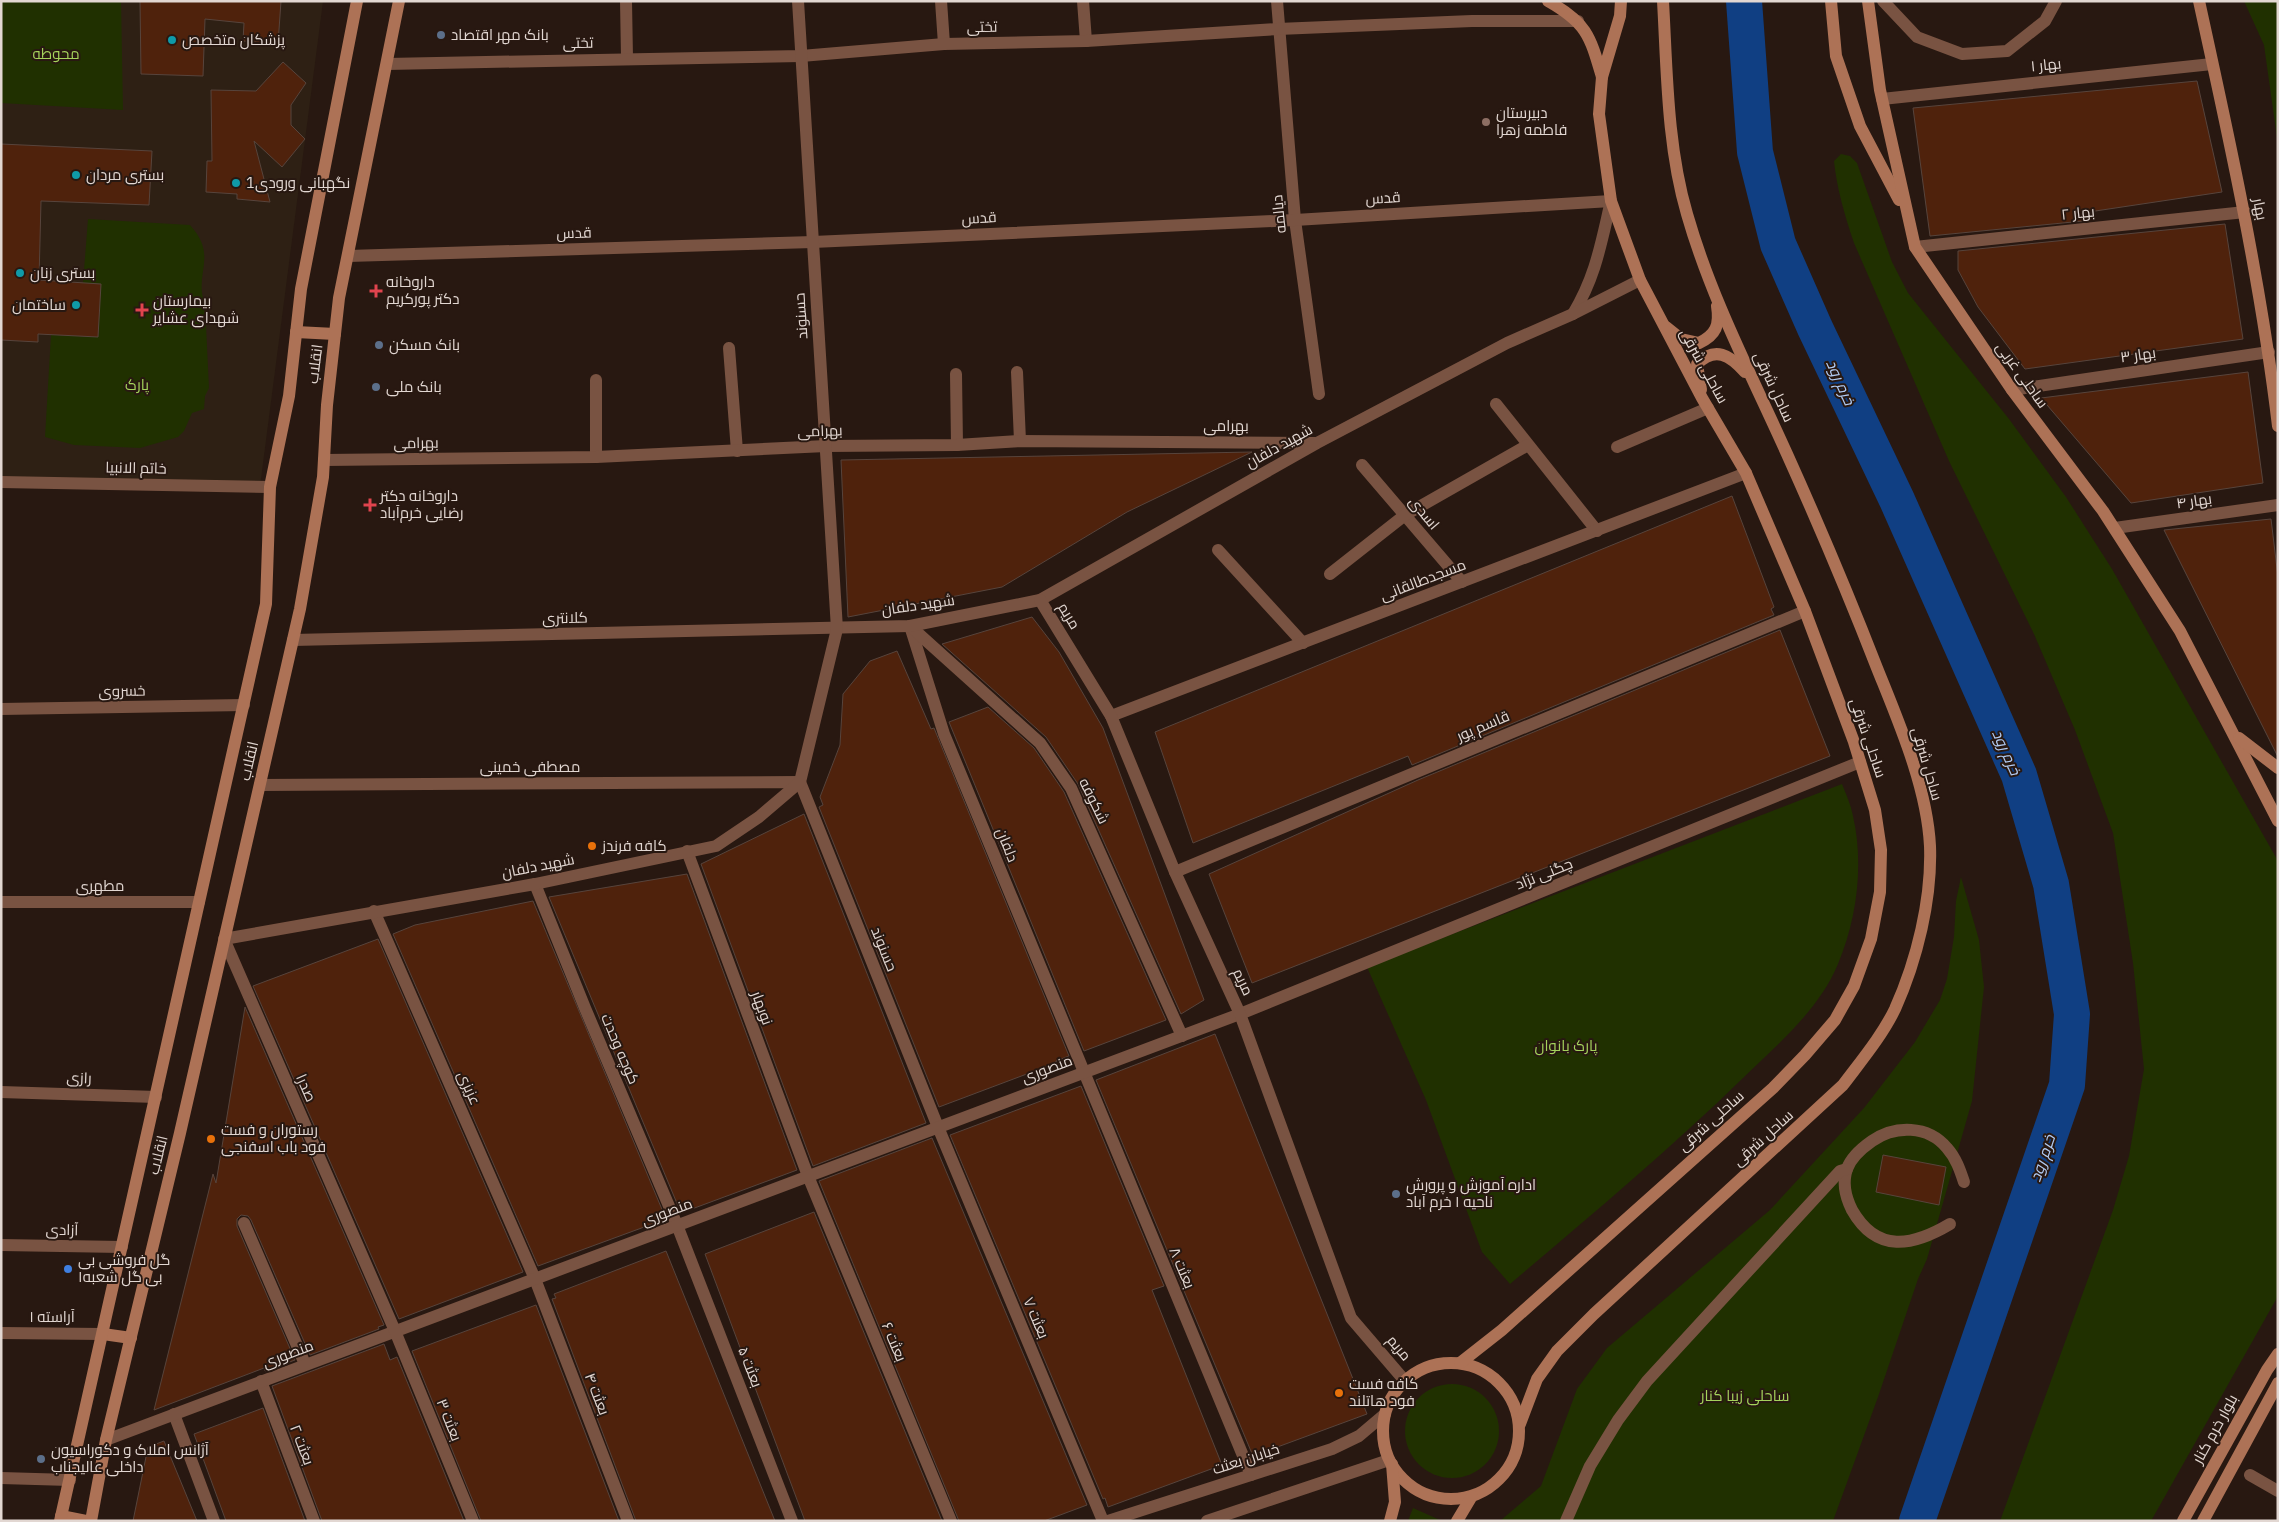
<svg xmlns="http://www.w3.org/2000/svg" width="2279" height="1522" font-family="'IBM Plex Sans',Cairo,sans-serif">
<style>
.medical{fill:#2e2014}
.green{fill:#203000}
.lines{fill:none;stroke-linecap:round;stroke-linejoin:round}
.river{stroke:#103f83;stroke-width:36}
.building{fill:#4f220c;stroke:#57443c}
.pedestrian{stroke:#795342;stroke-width:12}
.minor{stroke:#795342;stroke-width:12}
.tertiary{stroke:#795342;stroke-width:12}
.secondary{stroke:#ad7256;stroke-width:12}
.service-dot{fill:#5c6f8a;stroke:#281811;stroke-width:2}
.culture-dot{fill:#0f9aa8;stroke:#281811;stroke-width:2}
.education-dot{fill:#8d6e63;stroke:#281811;stroke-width:2}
.health-dot{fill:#e0444e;stroke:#281811;stroke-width:2}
.food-dot{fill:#e8710a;stroke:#281811;stroke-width:2}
.shop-dot{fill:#3f7fe0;stroke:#281811;stroke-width:2}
.labels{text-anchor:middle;stroke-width:4;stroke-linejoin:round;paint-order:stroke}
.street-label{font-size:15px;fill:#e2d7d2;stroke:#281811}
.poi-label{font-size:15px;fill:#e2d7d2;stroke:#281811;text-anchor:start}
.park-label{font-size:15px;fill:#a5d35c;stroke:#281811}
.water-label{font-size:16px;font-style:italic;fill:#b2ccf4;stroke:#281811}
</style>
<rect width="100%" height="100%" fill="#281811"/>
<path class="medical" d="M1,1h322l-63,485 -259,-5z"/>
<g class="green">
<path d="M1,1h120l2,109 -122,-7z"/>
<path d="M2244,1h34v144l-14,-100z"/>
<path d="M1841,154l9,2 7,7 35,99 16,31 101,126 57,78 46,72 166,292v435l-127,225h-151l113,-311 16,-54 15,-87 -11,-106 -20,-130 -38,-103 -41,-96 -85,-173 -95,-218c-9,-27 -17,-53 -20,-82z"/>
<path d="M88,219l102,6c29,32 3,48 15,80l4,83 -4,8 -1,13 -12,4 -8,18 -6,6 -38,11 -66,-3 -29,-8 6,-102 46,2 -14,-54z"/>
<path d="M1842,784c4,10 9,21 11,32 11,48 4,103 -15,148 -19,46 -61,81 -96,115 -74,72 -153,138 -232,205l-28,-32 -56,-152 -59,-133z"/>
<path d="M1961,877l18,63 5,47 -12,114 -45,158 -9,20 -40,118 -45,124h-333l41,-35 36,-97 30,-41 163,-138 94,-102 51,-66 25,-42 7,-21 7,-42 2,-36z"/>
<circle cx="1452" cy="1431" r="47"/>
<path d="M1413,1508l27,12v1h-32z"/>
</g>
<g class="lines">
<path class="river" d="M1744,1l11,151 23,92 37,84 82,172 122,275 32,109 21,130 -5,71 -150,436"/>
</g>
<g class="building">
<path d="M140,1h141l-3,43 -35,-3 1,-18 -39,-4 -2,57 -62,-2z"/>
<path d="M283,62l23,21 -15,22v20l14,14 -23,28 -28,-26 16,61 -33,-3v-5l-31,-2 1,-31h5l-1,-71 45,1z"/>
<path d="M2197,81l25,111 -140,21 1,8 -153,15 -17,-128z"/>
<path d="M1,144l151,7 -3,54 -108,-4 -2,79 62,4 -3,53 -60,-3v8l-37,-2z"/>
<path d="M2225,224l18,115 -218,30 -47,-62 -20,-37v-19z"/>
<path d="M2248,372l15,111 -132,20 -90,-105z"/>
<path d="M1252,452l-125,60 -125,75 -154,30 -7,-157z"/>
<path d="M1732,496l42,111 -3,2 3,6 -362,150 -4,-9 -215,87 -38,-111z"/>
<path d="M2271,519l7,58v180l-114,-227z"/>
<path d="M1032,617l27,35 44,76 101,272 -23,14 -103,-230 -32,-47 -104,-93z"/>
<path d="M1780,630l50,126 -578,227 -43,-109 209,-94z"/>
<path d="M897,651l34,78 3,-1 135,328 -13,5v2l-117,44 -120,-300 4,-2 -3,-8 20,-52 3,-51 27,-33z"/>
<path d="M988,707l46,41 30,44 102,228 -82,31 -135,-329z"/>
<path d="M804,814l122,309 -113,43 -112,-302z"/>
<path d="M687,874l110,296 -116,43 -132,-316z"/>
<path d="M533,901l133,318 -128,47 -145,-332 22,-9z"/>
<path d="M378,939l145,333 -124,47 -146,-333z"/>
<path d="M245,1007l139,318 -6,2 1,2 -69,26 -59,-135 -3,-4 -7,-1 -4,4v7l58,134 -30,11 -1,-3 -110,42 59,-236 3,9z"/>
<path d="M1215,1034l152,380 -114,42 -157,-376z"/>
<path d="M1081,1086l83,200 -12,4 70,175 -114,42 -3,-9 -2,1 -153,-364z"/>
<path d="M932,1138l155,367 -43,16h-85l-140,-340z"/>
<path d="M1883,1155l63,12 -7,38 -63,-13z"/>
<path d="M814,1212l128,309h-137l-100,-267z"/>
<path d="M666,1251l109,270h-139l-84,-222 4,-1 -2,-4z"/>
<path d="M536,1305l83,216h-138l-69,-170z"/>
<path d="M384,1344l6,16 7,-3 67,164h-142l-50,-135z"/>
<path d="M263,1408l42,113h-79l-32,-87z"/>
<path d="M164,1441l33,80h-64l15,-74z"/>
</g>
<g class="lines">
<g class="pedestrian">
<path d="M1950,1224c-37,22 -73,30 -98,-14 -6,-12 -10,-27 -5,-41 4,-12 15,-21 25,-28 23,-16 56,-16 75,7 9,10 13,22 17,34"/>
<path d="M1566,1521l24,-55 28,-46 29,-39 193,-210 7,-2"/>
</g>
<g class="minor">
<path d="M626,1l1,57"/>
<path d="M941,1l3,43"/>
<path d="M1083,1l3,40"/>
<path d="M1277,1l18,219 24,174"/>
<path d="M1883,1l34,36 45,17 45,-3 38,-30 11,-20"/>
<path d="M387,64l414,-8 143,-12 142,-3 192,-12 194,-8h106"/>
<path d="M1882,99l330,-35"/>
<path d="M1915,247l330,-35"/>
<path d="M348,256l465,-14 482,-22 316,-19c-10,42 -15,75 -38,113"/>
<path d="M729,348l8,103"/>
<path d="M1017,372l3,69"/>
<path d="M956,374l1,71"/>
<path d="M596,380v77"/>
<path d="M2012,390l257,-38"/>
<path d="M1496,404l101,127"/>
<path d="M1617,447l91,-39"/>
<path d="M324,460l272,-3 230,-11 131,-1 63,-4 295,2"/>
<path d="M1362,465l100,117"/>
<path d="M2115,528l163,-23"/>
<path d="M1218,550l85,93"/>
<path d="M1330,574l75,-59 123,-70"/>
<path d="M910,626l34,108 307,741"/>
<path d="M910,626l130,117 31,45 111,248"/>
<path d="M293,640l617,-14 130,-26 277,-157 190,-100 66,-29 67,-34"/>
<path d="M1,709l243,-4"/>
<path d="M1111,716l635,-243"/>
<path d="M260,785l540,-3 138,345 165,394"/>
<path d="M687,851l121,325 143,345"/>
<path d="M1175,872l630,-261"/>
<path d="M535,884l50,124 92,217 115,296"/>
<path d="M1,902h198"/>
<path d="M374,911l161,368 93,242"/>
<path d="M244,1223l61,141"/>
<path d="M1,1245l121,2"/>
<path d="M1,1333l102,1"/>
<path d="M261,1381l53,140"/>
<path d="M174,1414l40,107"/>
<path d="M106,1440l1134,-426 620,-252"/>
<path d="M2250,1475l28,16"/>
<path d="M1,1478l69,2"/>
<path d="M473,1521l-78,-190 -171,-392 311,-55 181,-38 43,-29 41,-35 37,-153 -39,-628"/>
</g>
<g class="tertiary">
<path d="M1,482l269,5"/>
<path d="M1040,600l71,116 64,156 65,142 111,304 54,63"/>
<path d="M1,1092l155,5"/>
<path d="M1108,1521l224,-72 27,-13 26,-22"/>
<path d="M1207,1521l182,-61"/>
</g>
<g class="secondary">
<path d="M1548,1c39,22 42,35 54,76"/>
<path d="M1831,1l5,55 24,70 39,74"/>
<path d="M1868,1l12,89 35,157 97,143 91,121 77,120 98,190"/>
<path d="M2199,1c31,141 62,282 79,425"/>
<path d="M1666,327l15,12 18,4c17,-8 21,-18 18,-37"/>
<path d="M296,332l39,2"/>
<path d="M1701,390l-4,-26c18,-18 33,-9 48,8"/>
<path d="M2239,738l39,30"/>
<path d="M103,1334l28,4"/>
<circle cx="1451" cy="1431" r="68"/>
<path d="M1460,1363l42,-33 271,-242 32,-33 30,-35 19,-34 17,-47 9,-47 1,-42 -6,-40 -21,-68 -49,-131 -59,-138 -44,-75 -62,-118 -29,-79 -12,-87 3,-37 18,-61 1,-15"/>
<path d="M1520,1424l17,-45 20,-28 37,-37 249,-229c18,-24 39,-49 52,-76 22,-49 37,-110 35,-163 -3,-59 -31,-123 -53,-178 -28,-72 -58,-143 -90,-214 -35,-78 -76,-156 -100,-240 -20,-68 -20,-143 -24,-213"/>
<path d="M61,1516l25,5"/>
<path d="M60,1521l206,-917 4,-117 19,-91 12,-107 56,-288"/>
<path d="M91,1521l15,-81 74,-307 120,-524 23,-132 4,-72 12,-107 60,-297"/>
<path d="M1390,1521l5,-19 -3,-38"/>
<path d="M1457,1521l15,-25"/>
<path d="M2183,1521l84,-151 11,-16"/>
<path d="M2203,1521l75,-138"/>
</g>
</g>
<g class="service-dot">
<circle cx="441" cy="35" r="5"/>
<circle cx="379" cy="345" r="5"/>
<circle cx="376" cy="387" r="5"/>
<circle cx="1396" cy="1194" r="5"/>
<circle cx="41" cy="1459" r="5"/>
</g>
<g class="culture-dot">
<circle cx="172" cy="40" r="5"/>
<circle cx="76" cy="175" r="5"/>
<circle cx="236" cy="183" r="5"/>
<circle cx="20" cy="273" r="5"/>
<circle cx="76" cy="305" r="5"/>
</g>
<circle class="education-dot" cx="1486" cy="122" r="5"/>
<g class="health-dot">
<path d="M373.5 283.5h5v5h5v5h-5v5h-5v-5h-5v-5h5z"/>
<path d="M139.5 302.5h5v5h5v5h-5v5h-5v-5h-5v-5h5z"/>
<path d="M367.5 497.5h5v5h5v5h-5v5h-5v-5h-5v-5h5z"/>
</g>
<g class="food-dot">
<circle cx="592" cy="846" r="5"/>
<circle cx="211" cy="1139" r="5"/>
<circle cx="1339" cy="1393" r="5"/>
</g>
<circle class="shop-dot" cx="68" cy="1269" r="5"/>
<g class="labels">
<g class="street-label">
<text transform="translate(982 27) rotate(-1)" y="5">تختی</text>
<text transform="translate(578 43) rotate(-1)" y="5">تختی</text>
<text transform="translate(2046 65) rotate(-6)" y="5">بهار ۱</text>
<text transform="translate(1383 198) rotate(-3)" y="5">قدس</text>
<text transform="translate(2260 209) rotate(79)" y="5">بهار</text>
<text transform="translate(2078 213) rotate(-6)" y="5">بهار ۲</text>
<text transform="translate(1279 214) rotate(-96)" y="5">دیالمه</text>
<text transform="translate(979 218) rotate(-3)" y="5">قدس</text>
<text transform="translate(574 233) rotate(-2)" y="5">قدس</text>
<text transform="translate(801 316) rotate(-94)" y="5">حسنوند</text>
<text transform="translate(2138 355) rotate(-8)" y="5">بهار ۳</text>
<text transform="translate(315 364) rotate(-83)" y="5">انقلاب</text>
<text transform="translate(1704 366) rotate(61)" y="5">ساحلی شرقی</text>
<text transform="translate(2022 375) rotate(54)" y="5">ساحلی غربی</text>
<text transform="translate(1774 387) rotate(65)" y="5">ساحل شرقی</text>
<text x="1226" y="431">بهرامی</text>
<text transform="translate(820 431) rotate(-2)" y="5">بهرامی</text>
<text transform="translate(416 443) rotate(-1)" y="5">بهرامی</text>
<text transform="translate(1279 446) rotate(-29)" y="5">شهید دلفان</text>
<text transform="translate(136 468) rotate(1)" y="5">خاتم الانبیا</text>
<text transform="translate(2194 501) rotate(-8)" y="5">بهار ۴</text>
<text transform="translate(1424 513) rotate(50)" y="5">اسدی</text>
<text transform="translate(1423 580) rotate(-21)" y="5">مسجدطالقانی</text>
<text transform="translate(918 605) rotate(-8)" y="5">شهید دلفان</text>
<text transform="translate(1069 616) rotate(59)" y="5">مریم</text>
<text transform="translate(565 618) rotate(-1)" y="5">کلانتری</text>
<text transform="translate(122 691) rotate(-1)" y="5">خسروی</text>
<text transform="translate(1483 726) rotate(-23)" y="5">قاسم پور</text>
<text transform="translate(1868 738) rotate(71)" y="5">ساحلی شرقی</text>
<text transform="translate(249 761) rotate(-77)" y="5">انقلاب</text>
<text transform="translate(1927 764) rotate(74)" y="5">ساحل شرقی</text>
<text x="530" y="772">مصطفی خمینی</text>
<text transform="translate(1094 801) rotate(64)" y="5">شکوفه</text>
<text transform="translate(1007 845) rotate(68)" y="5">دلفان</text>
<text transform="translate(538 866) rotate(-11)" y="5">شهید دلفان</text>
<text transform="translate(1544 874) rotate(-22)" y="5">چگنی نژاد</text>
<text x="100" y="891">مطهری</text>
<text transform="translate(884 949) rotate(68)" y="5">حسنوند</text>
<text transform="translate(1243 982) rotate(65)" y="5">مریم</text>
<text transform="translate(762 1008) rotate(70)" y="5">نوبهار</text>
<text transform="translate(620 1049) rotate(67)" y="5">کوچه وحدت</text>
<text transform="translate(1047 1069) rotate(-21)" y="5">منصوری</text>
<text transform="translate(79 1078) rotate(2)" y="5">رازی</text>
<text transform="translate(306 1088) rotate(66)" y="5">صدرا</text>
<text transform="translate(469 1088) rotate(66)" y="5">عزیزی</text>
<text transform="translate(1711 1121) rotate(-42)" y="5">ساحلی شرقی</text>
<text transform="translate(1763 1138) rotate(-42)" y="5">ساحل شرقی</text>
<text transform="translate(158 1155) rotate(-76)" y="5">انقلاب</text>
<text transform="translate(667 1212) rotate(-21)" y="5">منصوری</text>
<text transform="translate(62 1230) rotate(1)" y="5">آزادی</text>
<text transform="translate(1182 1268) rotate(67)" y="5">بعثت ۸</text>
<text x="52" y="1322">آراسته ۱</text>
<text transform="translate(1036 1318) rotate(67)" y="5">بعثت ۷</text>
<text transform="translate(894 1342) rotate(67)" y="5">بعثت ۶</text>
<text transform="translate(1399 1348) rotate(50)" y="5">مریم</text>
<text transform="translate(288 1354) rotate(-21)" y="5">منصوری</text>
<text transform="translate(750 1367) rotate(69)" y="5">بعثت ۵</text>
<text transform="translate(597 1394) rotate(69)" y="5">بعثت ۴</text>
<text transform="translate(449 1420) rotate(68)" y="5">بعثت ۳</text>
<text transform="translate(2215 1429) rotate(-61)" y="5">بلوار خرم کنار</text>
<text transform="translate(302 1445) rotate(69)" y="5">بعثت ۲</text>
<text transform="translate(1246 1459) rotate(-18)" y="5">خیابان بعثت</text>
</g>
<g class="poi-label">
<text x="451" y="40">بانک مهر اقتصاد</text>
<text x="182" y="45">پزشکان متخصص</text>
<text x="1496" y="118">دبیرستان<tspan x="1496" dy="17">فاطمه زهرا</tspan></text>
<text x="86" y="180">بستری مردان</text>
<text x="246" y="188">نگهبانی ورودی1</text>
<text x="30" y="278">بستری زنان</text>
<text x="386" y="287">داروخانه<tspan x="386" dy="17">دکتر پورکریم</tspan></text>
<text x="153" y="306">بیمارستان<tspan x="153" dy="17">شهدای عشایر</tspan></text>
<text x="66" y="310" text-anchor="end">ساختمان</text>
<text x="389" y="350">بانک مسکن</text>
<text x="386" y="392">بانک ملی</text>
<text x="380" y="501">داروخانه دکتر<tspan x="380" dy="17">رضایی خرم‌آباد</tspan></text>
<text x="602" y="851">کافه فرندز</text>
<text x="221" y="1135">رستوران و فست<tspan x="221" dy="17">فود باب اسفنجی</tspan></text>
<text x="1406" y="1190">اداره آموزش و پرورش<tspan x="1406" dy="17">ناحیه ۱ خرم آباد</tspan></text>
<text x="78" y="1265">گل فروشی بی<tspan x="78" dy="17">بی گل شعبه۱</tspan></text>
<text x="1349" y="1389">کافه فست<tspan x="1349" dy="17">فود هاتلند</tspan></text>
<text x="51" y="1455">آژانس املاک و دکوراسیون<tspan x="51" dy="17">داخلی عالیجناب</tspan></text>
</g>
<g class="park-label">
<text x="56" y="59">محوطه</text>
<text x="137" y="390">پارک</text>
<text x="1566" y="1051">پارک بانوان</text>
<text x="1745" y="1401">ساحلی زیبا کنار</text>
</g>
<g class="water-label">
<text transform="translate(1841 382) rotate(66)" y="6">خرم رود</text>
<text transform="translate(2007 752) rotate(66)" y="6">خرم رود</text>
<text transform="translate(2042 1158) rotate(-71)" y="6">خرم رود</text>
</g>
</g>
<rect width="2279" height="1522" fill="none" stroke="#e2d7d2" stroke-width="5"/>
</svg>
